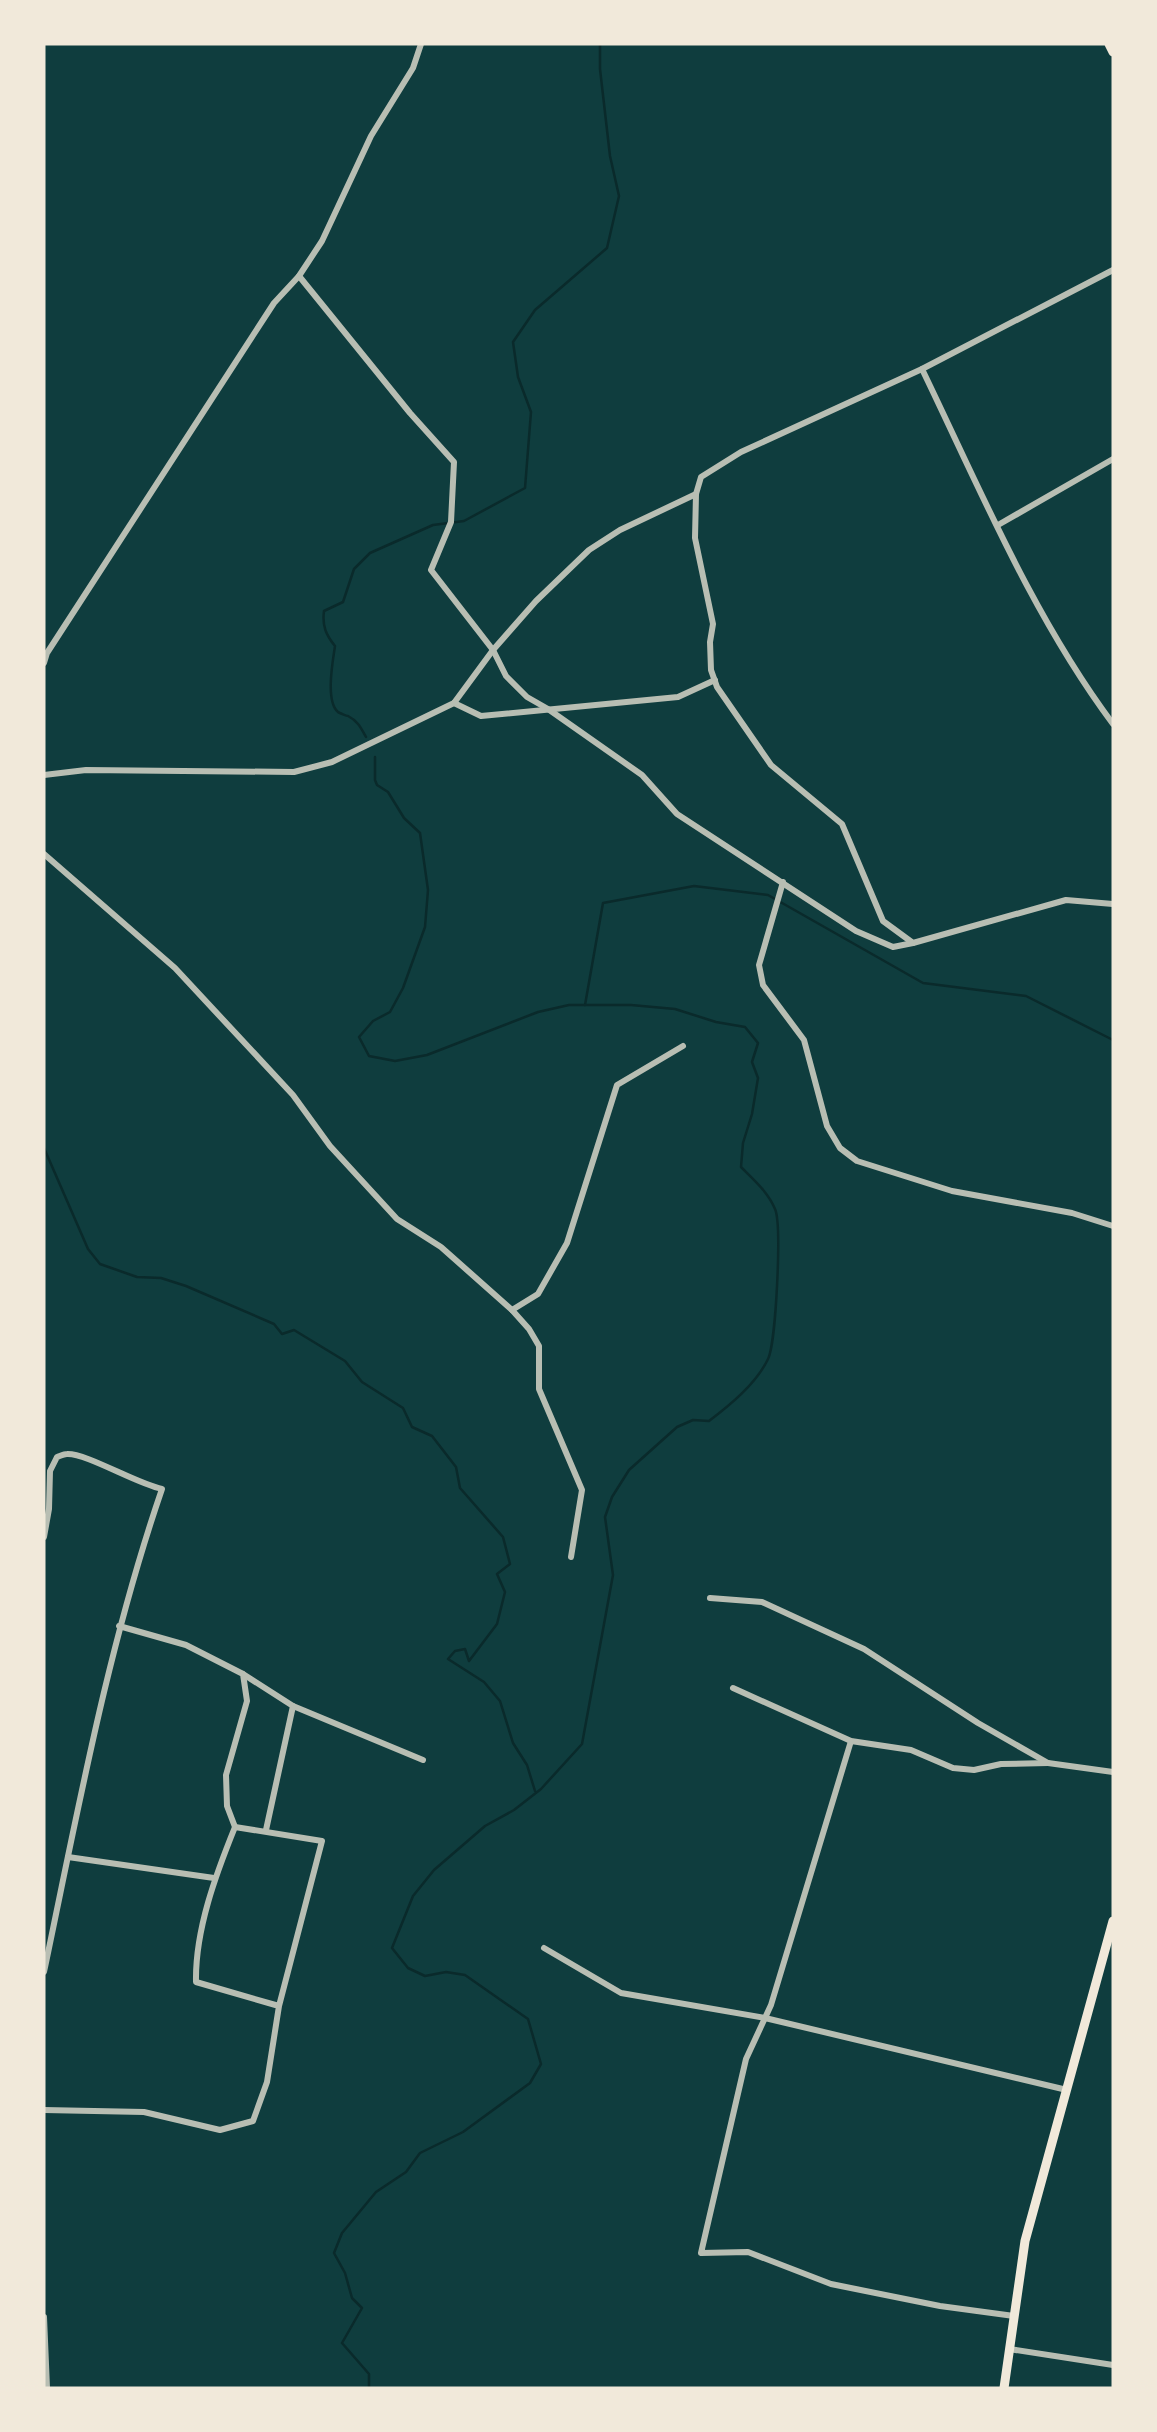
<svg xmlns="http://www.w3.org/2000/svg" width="1157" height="2432" font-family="'Alegreya Sans',sans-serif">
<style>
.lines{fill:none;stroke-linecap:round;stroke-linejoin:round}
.stream{stroke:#0a2a2b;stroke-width:2.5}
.minor{stroke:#b8beb3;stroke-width:6}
.secondary{stroke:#f1e9da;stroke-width:9}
</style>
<rect width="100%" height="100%" fill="#0f3d3e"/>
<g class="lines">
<g class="stream">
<path d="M366,737c-5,-9 -8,-16 -18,-21 -1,0 -9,-3 -10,-4 -13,-11 -5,-52 -3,-66 -9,-11 -13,-20 -11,-35l19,-9 11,-33 16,-16 63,-28 31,-4 61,-33 6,-76 -13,-35 -5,-35 22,-32 72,-62 12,-52 -9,-40 -10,-87v-25"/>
<path d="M585,1005l18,-102 91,-17 74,9 155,88 103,13 87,44"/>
<path d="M44,1148l44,101 12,15 37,13 24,1 25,8 88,38 8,10 12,-4 51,31 17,21 41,26 9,19 20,9 24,31 4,21 43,49 7,27 -13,10 8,18 -8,32 -28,37 -4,-12 -10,2 -7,8 36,23 16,19 13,42 14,22 8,26"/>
<path d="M369,2388v-14l-27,-31 20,-35 -10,-10 -7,-25 -11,-20 8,-20 34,-41 30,-20 14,-19 43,-21 67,-49 11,-19 -13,-45 -63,-44 -19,-3 -21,4 -17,-8 -16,-20 21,-52 21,-26 51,-44 29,-16 27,-21 41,-45 31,-169 -8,-58 7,-20 17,-27 48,-43 16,-7 16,1c21,-16 47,-37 59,-62 8,-16 14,-134 7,-150 -7,-17 -21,-29 -34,-42l2,-24 9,-29 6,-36 -6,-16 6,-19 -13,-16 -29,-5 -41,-13 -44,-4h-62l-31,7 -111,43 -32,6 -26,-5 -10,-19 14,-16 17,-9 13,-24 22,-61 3,-37 -8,-57 -16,-15 -16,-26 -11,-7 -2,-5v-23"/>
</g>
<g class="minor">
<path d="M1113,270l-191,99 -181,83 -40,25 -5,17 -1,44 18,86 -3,18 1,28 6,17 54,78 71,59 41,97 30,22 153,-43 47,4"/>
<path d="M299,276l111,137 44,49 -3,60 -20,48 62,80 13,26 21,21 21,12 94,66 35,39 179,117 37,16 20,-4"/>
<path d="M922,369c58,120 111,248 191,355"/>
<path d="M998,525l115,-66"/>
<path d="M44,663l3,-10 227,-350 25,-27 23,-35 49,-105 42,-68 8,-24"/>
<path d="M454,703l27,13 197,-19 37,-17"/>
<path d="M44,775l42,-5 208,2 38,-10 122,-59 39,-53 43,-49 53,-51 31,-20 76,-36"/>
<path d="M44,854l131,114 118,127 37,51 67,73 44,28 71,63 17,19 10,17v43l43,101 -11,67"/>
<path d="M783,882l-24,83 4,20 41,55 23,86 13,22 17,13 95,30 120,22 41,13"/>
<path d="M512,1310l26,-16 29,-51 50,-158 66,-39"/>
<path d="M44,1537l5,-28 1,-38 7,-14c3,-1 7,-3 10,-3 19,-1 70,30 95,35 -54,157 -84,321 -118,483"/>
<path d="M710,1598l52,4 102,47 114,74 70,40 65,9"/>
<path d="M119,1626l67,19 57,29 4,27 -21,74 1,31 8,21"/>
<path d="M243,1674l50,32 -27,124"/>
<path d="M733,1688l118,53 60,9 42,18 21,2 27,-6 47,-1"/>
<path d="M293,1706l130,54"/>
<path d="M851,1741l-80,264 -25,54 -45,194 47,-1 83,32 109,22 74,10"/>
<path d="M68,1857l146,21"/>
<path d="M544,1948l77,45 144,25 302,72"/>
<path d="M44,2110l100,2 76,18 33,-9 14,-39 12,-76 43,-165 -87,-14c-19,47 -40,103 -39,155l83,24"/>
<path d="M44,2317l3,71"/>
<path d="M1009,2349l104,16"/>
</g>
<g class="secondary">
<path d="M1109,44l4,8"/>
<path d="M1004,2388l21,-147 88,-320"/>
</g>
</g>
<rect width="1157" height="2432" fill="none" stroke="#f1e9da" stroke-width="91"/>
</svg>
